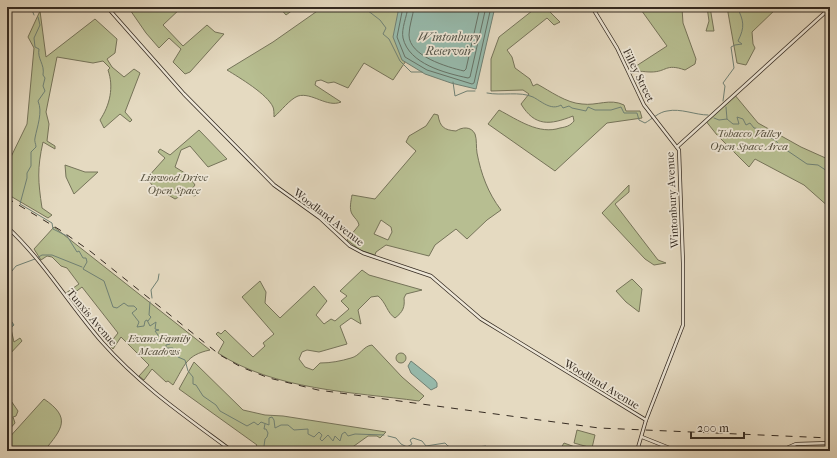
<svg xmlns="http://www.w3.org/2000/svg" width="837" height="458" font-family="'IM FELL French Canon',serif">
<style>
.green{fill:#b7be91;stroke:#76745a;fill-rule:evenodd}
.water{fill:#97bbad;stroke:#708175}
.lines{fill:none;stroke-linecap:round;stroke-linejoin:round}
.shore{stroke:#667368;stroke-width:1}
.stream{stroke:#708175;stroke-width:1}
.secondary-casing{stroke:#352b22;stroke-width:4}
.secondary{stroke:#eee7d7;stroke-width:2.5}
.rail{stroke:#352b22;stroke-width:1;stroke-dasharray:7 7;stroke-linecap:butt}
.labels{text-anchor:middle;stroke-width:3.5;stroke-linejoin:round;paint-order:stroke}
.street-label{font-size:11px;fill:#352b22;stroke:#eee7d7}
.park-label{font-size:11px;font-style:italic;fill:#56503e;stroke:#eee7d7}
.water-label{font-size:12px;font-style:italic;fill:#4e4f45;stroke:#eee7d7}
</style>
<rect width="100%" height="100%" fill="#e5dac1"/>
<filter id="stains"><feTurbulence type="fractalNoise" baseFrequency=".005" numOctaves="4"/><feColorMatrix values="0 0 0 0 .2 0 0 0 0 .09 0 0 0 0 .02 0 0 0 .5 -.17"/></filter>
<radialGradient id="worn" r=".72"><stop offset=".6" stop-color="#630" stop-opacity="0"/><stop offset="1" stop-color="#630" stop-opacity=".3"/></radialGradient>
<g class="green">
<path d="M128,7h54l-19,18 20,21 24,-21 8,7 9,2 -34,38 -5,2 -12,-12 8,-13 -12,-11 -10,10 -13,-15z"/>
<path d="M279,7h18l-11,8z"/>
<path d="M323,7h110l-21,45 -19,28 -29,-17 -16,25 -14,-6 -6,1 -7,-3 -5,1 -1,4 26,17c-14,6 -29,-10 -43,-6 -8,3 -17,15 -24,21 0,-3 0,-8 -1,-10 -6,-13 -33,-29 -46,-37l46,-28z"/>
<path d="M537,7h8l15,15 -6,3 -7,-7 -40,32 5,7 3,11 15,11 3,7 4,-2c13,7 29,19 45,20 15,2 28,-6 42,1l2,6h14l2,7 -35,5 -52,48 -67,-47 11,-14c19,10 40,25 61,18 6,-1 10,-2 14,-7l-1,-5c-23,9 -38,11 -52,-12l8,-10 -6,-4 -32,1v-32l8,-22z"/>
<path d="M639,7l43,1 1,15 13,36 -1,5 -10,6c-20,-7 -18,2 -34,2 -9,0 -8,-2 -19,1l-2,-3 37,-24z"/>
<path d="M707,7h3l4,24h-8l3,-10z"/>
<path d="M727,7h51l-26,25 1,12 2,4 -9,17 -9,-2z"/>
<path d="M40,11l6,46 49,-38 22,20 -2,14 -8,6 5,8 12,10 10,-8 6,4 -15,39 7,8 -2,2 -10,-8 -16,14 -4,-8c10,-15 14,-33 8,-50l2,-2 -7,-7 -10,2 -36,-6 -11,55 3,12 -2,17 8,5v3l-12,-7c-6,27 -5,39 -1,66l10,7 -4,3 -41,-24v-29l20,-41 7,-76 -6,-11z"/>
<path d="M734,94l24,29 43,24 29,13v48l-26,-23 -49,-26 -6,8 -32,-32 -12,-15z"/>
<path d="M434,114l4,1c2,12 6,15 18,16 6,-4 15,-5 19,3 2,5 1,14 2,19 4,21 11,40 24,57l-14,10 -20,19 -11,-10 -21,16 -6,11 -43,-11 -10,7 -1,3 -15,-5 -13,-10 12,-15c-1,-5 -4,-6 -7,-11 -3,-5 -1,-13 0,-19l23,4 41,-48 -10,-9 3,-6 17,-10zM381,220l10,7 1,5 -4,8 -14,-6z"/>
<path d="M199,130l28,29 -19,8 -18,-21 -9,4 -6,17 13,8 7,10 -4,5 5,5 -2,1 -6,-4 -13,7 -23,-14 -5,-7 18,-20 -7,-6 2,-3 10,6z"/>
<path d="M65,165l20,7h13l-24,22 -8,-17z"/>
<path d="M629,185v7l-14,12 43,56 8,3 -12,2 -9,-6 -43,-46z"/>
<path d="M54,227l156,123c-24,5 -25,15 -37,35l-5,-4 -2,1 -14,-13 -8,11 -5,-4 10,-11 -28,-28 -8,12 -6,-7 3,1 8,-10 -36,-46 -13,10 -3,-4 13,-9 -12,-16 -6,-2 -9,-9 -5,-1 -6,4 -7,-11z"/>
<path d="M362,270l7,5 53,15 -16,4 -2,4c1,9 -1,14 -9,20 -8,-5 -9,-16 -17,-22l-7,1 -13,13 3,14 -10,-6 -11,8 7,18 -28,8 -12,-2 -5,2 -3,7 6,8 8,3 7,-7c11,0 21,-2 31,-5 9,-2 12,-12 21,-13l30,32 22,19 -5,5c-66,-9 -145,-11 -201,-48l6,-11 -8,-8 2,-2 3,2 4,-4 28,27 12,-11 -2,-3 11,-9 -32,-37 18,-16 6,11 -1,11 15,15 34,-32 13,15 -11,14 8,9 7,-5 4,2 14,-12 -8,-8 6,-5 -7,-5z"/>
<path d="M632,279l10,10 -3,23 -13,-10 -10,-11z"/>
<path d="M11,329l3,13 6,-4 2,3 -15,16v-26z"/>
<circle cx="401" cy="358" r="5"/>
<path d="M194,362l49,48 22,5 18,1 103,16 -6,6 -3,-2h-9l-21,15h-95l5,-6 -78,-56z"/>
<path d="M7,395l11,16 -2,5 -3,1 2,6 -7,8z"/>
<path d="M44,399c28,19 18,30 0,52h-37v-11z"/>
<path d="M577,430l18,5 -3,13 -18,-5z"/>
<path d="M564,443l22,8h-27z"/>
</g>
<g class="water">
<path d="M399,7h96l-19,82 -25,-6 -26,-9 -23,-14 -9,-23z"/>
<path d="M7,315l7,10 -7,6z"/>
<path d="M411,361l24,19 2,3v4l-6,3 -20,-17 -3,-7z"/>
</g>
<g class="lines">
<g class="shore">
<path d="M403,7l-6,30 8,20 22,13 45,14 2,-1 17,-76"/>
<path d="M408,7c-1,9 -7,22 -5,31 6,26 42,35 65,40l2,-1 16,-70"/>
<path d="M414,7c-1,9 -5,19 -5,28 0,21 38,32 55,36l2,-2 14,-62"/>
</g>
<g class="stream">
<path d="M26,7l6,3 2,5"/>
<path d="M363,7l17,13 6,8 -3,6 6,5 11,22 11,11h11"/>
<path d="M38,17l2,8 -6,13 1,9 4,2c-2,10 6,15 4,26l2,3 -2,8 2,5 -7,10c5,11 -1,26 -3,37 -1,3 1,6 1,9l-5,5v14l-4,7v5l-7,26 32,19 1,6 14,7 10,16 2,-1 4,7h3l1,4 -4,7 21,12 9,26 4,1 7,-5 4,3h6l3,3 -5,4 7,9 -2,5 7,-1 1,-5 2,-1 3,6 6,-4 -1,7 4,1 -4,1 3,4 -1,5 6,-2 7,3v3l-4,1v3h7l5,9 7,3 3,11 5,6v7l3,1 7,11 13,9 4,6 27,15 7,-4 4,3 3,-3 8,3v-7l3,-1 2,3 1,8 6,-3h7l6,5 14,-1v5l6,3 5,-5 3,3 -2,4 2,2 6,-6 5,6 2,-5 5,5 2,-7 3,-2 3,4 7,-2 29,1"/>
<path d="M453,82l2,14 12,-5h8"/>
<path d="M487,93c14,3 33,-2 46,4 8,4 18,14 28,8l2,3 6,-2 3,2 14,3 2,-4 7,3h16l10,-3 3,6h13l2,7 6,3c7,-4 14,-11 22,-12 14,-3 28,4 41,4"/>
<path d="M723,101l2,-15 -2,-3 11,-15 -3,-21 4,-2 7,-1 -4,-3c7,-14 6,-20 -1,-34"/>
<path d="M726,107l1,12"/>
<path d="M714,118l5,2 8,-1 6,5h6l-2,-7 6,2 3,6 4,-2 4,5 7,1 3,8c6,0 12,2 15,8l28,19 11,1 12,8"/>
<path d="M7,277l9,-11 19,-7 7,-4h10l30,12"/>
<path d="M152,298l-1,-8 7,-10 1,-6"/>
<path d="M148,321l3,-4 -2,-2 1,-13"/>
<path d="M388,436l8,2 5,6 6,3 5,-3 -2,-4 3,-2 9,3 4,5 19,-3 3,3 14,5"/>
<path d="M259,451l5,-5 1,-7 2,-2 1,-4 -2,-4h-2l1,-5"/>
<path d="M466,451l1,-2 2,2"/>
<path d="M472,451l5,-4 9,-1 3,5"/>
</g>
<defs>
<g id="secondary">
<path d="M107,7l77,87 90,91 46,33 30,28 13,7 68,23 50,43 165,101"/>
<path d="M592,7l25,41 27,57 35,45 4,113v62l-37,95 -9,31"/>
<path d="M677,147l153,-139"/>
<path d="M7,227c36,33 62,77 95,115 39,44 83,74 130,109"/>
<path d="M642,437l35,14"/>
<path d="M780,451l16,-7 34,-1"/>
</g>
</defs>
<use href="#secondary" class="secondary-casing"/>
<use href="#secondary" class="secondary"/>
<path class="rail" d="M7,198l53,32 30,21 130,104 21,12 28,11 49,12 281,38 231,10"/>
</g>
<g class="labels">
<g class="street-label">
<text transform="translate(639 75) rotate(64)" y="4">Filley Street</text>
<text transform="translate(672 200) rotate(-93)" y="4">Wintonbury Avenue</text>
<text transform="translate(329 217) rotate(38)" y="4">Woodland Avenue</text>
<text transform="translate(92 317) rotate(50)" y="4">Tunxis Avenue</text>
<text transform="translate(602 384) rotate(31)" y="4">Woodland Avenue</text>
</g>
<g class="park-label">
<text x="749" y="137">Tobacco Valley<tspan x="749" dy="13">Open Space Area</tspan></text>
<text x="174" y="181">Linwood Drive<tspan x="174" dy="13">Open Space</tspan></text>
<text x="159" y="342">Evans Family<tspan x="159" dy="13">Meadows</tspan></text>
</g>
<g class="water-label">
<text x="449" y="41">Wintonbury<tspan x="449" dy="14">Reservoir</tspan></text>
</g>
</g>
<rect width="837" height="458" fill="none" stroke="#e5dac1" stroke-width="24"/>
<rect x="8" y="8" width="821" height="442" fill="none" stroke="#352b22" stroke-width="2"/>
<rect x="12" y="12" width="813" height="434" fill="none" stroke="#352b22"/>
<path d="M691 432v6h53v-6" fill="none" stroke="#352b22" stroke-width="2"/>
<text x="697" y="432" font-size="12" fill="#352b22" stroke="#eee7d7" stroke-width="3" paint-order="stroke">200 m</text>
<rect width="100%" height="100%" filter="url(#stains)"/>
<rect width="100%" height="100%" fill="url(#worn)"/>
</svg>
